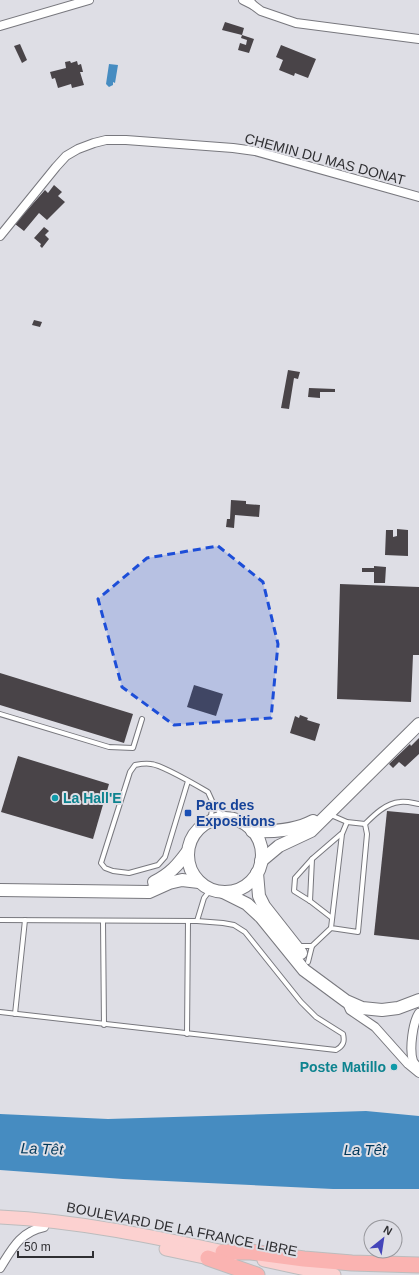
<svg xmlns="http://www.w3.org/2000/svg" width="419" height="1275" font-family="Arial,sans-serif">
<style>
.water{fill:#468cc1}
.building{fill:#494448}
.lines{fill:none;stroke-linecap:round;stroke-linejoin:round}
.lane-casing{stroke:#78787e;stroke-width:6}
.street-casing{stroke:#78787e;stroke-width:10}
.secondary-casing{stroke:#78787e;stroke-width:14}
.primary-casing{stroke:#bcbcbd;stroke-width:15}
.highway-casing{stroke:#bcbcbd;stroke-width:17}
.lane{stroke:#fff;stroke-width:4}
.street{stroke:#fff;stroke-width:8}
.secondary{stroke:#fff;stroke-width:12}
.primary{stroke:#fcd1d0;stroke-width:13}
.highway{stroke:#fab3b1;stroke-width:15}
.marked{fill:#1d4ed8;fill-opacity:0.2;stroke:#1d4ed8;stroke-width:3;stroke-dasharray:8 5;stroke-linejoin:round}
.culture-dot{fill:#0f9aa8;stroke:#dedee5;stroke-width:1.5}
.transit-dot{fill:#1a4fb4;stroke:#dedee5;stroke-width:1.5}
.labels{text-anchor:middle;stroke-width:4;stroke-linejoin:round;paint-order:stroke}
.street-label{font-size:14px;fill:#2f2f32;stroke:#dedee5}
.culture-label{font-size:14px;font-weight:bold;fill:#0d838f;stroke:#dedee5;text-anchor:start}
.transit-label{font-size:14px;font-weight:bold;fill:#164399;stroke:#dedee5;text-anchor:start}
.water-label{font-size:15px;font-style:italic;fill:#00385b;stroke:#dedee5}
</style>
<rect width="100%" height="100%" fill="#dedee5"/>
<g class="water">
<path d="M109,64l9,1 -3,18 -2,-1v3l-4,2 -3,-3z"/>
<path d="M366,1111l53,5v73h-86l-210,-10 -123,-9v-56l108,5z"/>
</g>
<g class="building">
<path d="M225,22l19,6 -2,7 -20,-5z"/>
<path d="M242,35l12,4 -5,14 -11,-3 2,-7 6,2 1,-5 -6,-2z"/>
<path d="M20,44l7,16 -5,3 -8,-17z"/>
<path d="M281,45l35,14 -8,19 -13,-5 -1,3 -15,-6 4,-10 -7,-3z"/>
<path d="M70,61l1,2 6,-2 1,4 3,-1 2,8h-3l4,13 -12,3 -1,-4 -13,4 -3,-10 -3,1 -2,-7 16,-4 -1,-6z"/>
<path d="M54,185l8,7 -4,4 7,6 -18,18 -8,-7 -15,18 -9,-7 30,-34 3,3z"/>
<path d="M44,227l5,4 -4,4 4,4 -7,9 -2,-2 1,-2 -7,-6z"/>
<path d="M34,320l8,2 -2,5 -8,-2z"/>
<path d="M288,370l12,2 -2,7 -4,-1 -5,31 -8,-1z"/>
<path d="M309,388l26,1v3h-15v6l-12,-1z"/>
<path d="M231,500l15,1v3l14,1 -1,12 -24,-2 -1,13 -8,-1 1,-8h3z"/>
<path d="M397,529l11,1v26l-23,-1 1,-25h7v7l4,-1z"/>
<path d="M374,566l12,1 -1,16h-11v-11h-12v-4h12z"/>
<path d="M340,584l79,3v68h-6l-2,47 -74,-3z"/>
<path d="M0,673l133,41 -9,29 -124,-38z"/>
<path d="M194,685l29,9 -7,22 -29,-9z"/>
<path d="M300,715l8,3 -1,2 13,4 -5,17 -25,-8 5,-17 4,2z"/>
<path d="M419,738v16l-14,13 -6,-5 -6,6 -4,-4 21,-20 1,2z"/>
<path d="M18,756l91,28 -16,55 -92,-27z"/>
<path d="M387,811l32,3v126l-45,-5z"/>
</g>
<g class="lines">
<defs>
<g id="lane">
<path d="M0,714l109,33 24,1 9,-29"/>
<path d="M188,781l-23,76 -7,8 -29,8 -16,-2 -8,-3 -4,-5 29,-91 5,-7c5,-1 11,-2 16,-1 11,1 45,21 57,28l5,11"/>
<path d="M331,815l16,7 18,2"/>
<path d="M210,822l3,-19 11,16"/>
<path d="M347,822l-5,12 -11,94 27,4 9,-98 -2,-10"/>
<path d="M365,824c9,-9 21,-21 35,-22 6,-1 13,1 19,2"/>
<path d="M312,859l-17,19 -1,13 16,10 22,17"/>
<path d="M310,901l2,-42 29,-25"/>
<path d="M0,920l197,1 26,2 11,2 11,7 56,70 15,15 27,17c2,8 0,12 -7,16l-336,-38"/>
<path d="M103,921l1,104"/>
<path d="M197,921l7,-23 7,-9"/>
<path d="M298,946h14"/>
<path d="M308,962l4,-16 19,-18"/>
<path d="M15,1014l10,-94"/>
<path d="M187,1034l1,-113"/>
</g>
<g id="street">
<path d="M243,0l10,5 -4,-5"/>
<path d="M253,5l8,6 35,12 123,16"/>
<path d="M0,26l89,-26"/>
<path d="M0,236l56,-69 10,-11 12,-7 16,-6 12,-3h20l107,8 22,3 164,46"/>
<path d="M346,1001l4,9 25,17 33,37 11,9"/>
<path d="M419,1069c-2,-3 -5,-6 -6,-8 -4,-12 0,-39 6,-48"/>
<path d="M0,1268c12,-19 20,-36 44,-41"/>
</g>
<g id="secondary">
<circle cx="225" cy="855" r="37"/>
<path d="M252,831c21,1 42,0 61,-10"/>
<path d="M261,861l18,-15 32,-15 108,-107"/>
<path d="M257,873l2,23 5,10 37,47"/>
<path d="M154,882c16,-8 24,-17 34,-31"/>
<path d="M0,890l149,2 20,-9 13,-3 17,2"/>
<path d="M223,892l24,12 14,13 43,53 42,31 16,7 20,2 16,-2 21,-8"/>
</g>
<g id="primary">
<path d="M0,1217c80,4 155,20 233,37"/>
<path d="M166,1249l52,11"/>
<path d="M264,1260l70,15"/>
</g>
<g id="highway">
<path d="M223,1252h28l53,7 48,4 67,2"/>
<path d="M208,1258l49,17"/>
</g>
</defs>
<use href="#lane" class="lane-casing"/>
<use href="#street" class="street-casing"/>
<use href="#secondary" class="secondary-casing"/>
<use href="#primary" class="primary-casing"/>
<use href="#highway" class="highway-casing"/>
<use href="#lane" class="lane"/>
<use href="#street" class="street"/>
<use href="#secondary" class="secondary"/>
<use href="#primary" class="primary"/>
<use href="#highway" class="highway"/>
</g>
<path class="marked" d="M218,546l45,36 15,62 -7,74 -97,7 -52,-38 -24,-88 49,-41z"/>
<g class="culture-dot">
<circle cx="55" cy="798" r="4"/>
<circle cx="394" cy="1067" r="4"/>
</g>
<rect class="transit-dot" x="184" y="809" width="8" height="8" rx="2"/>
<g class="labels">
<g class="street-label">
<text transform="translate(325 159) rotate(15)" y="5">CHEMIN DU MAS DONAT</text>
<text transform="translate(182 1229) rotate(11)" y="5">BOULEVARD DE LA FRANCE LIBRE</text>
</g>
<g class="culture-label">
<text x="63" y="803">La Hall'E</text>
<text x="386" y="1072" text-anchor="end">Poste Matillo</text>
</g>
<g class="transit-label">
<text x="196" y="810">Parc des<tspan x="196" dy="16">Expositions</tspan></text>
</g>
<g class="water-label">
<text transform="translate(42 1149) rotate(2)" y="5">La Têt</text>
<text x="365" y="1155">La Têt</text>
</g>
</g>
<g transform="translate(383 1239) rotate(30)"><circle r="19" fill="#dedee5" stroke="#98989d"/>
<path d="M0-3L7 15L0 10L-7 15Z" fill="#4445ba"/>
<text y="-6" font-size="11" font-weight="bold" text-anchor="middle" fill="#2f2f32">N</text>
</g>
<path d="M18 1251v6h75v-6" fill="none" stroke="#2f2f32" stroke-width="2"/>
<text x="24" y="1251" font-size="12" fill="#2f2f32" stroke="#dedee5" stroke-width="3" paint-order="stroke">50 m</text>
</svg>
